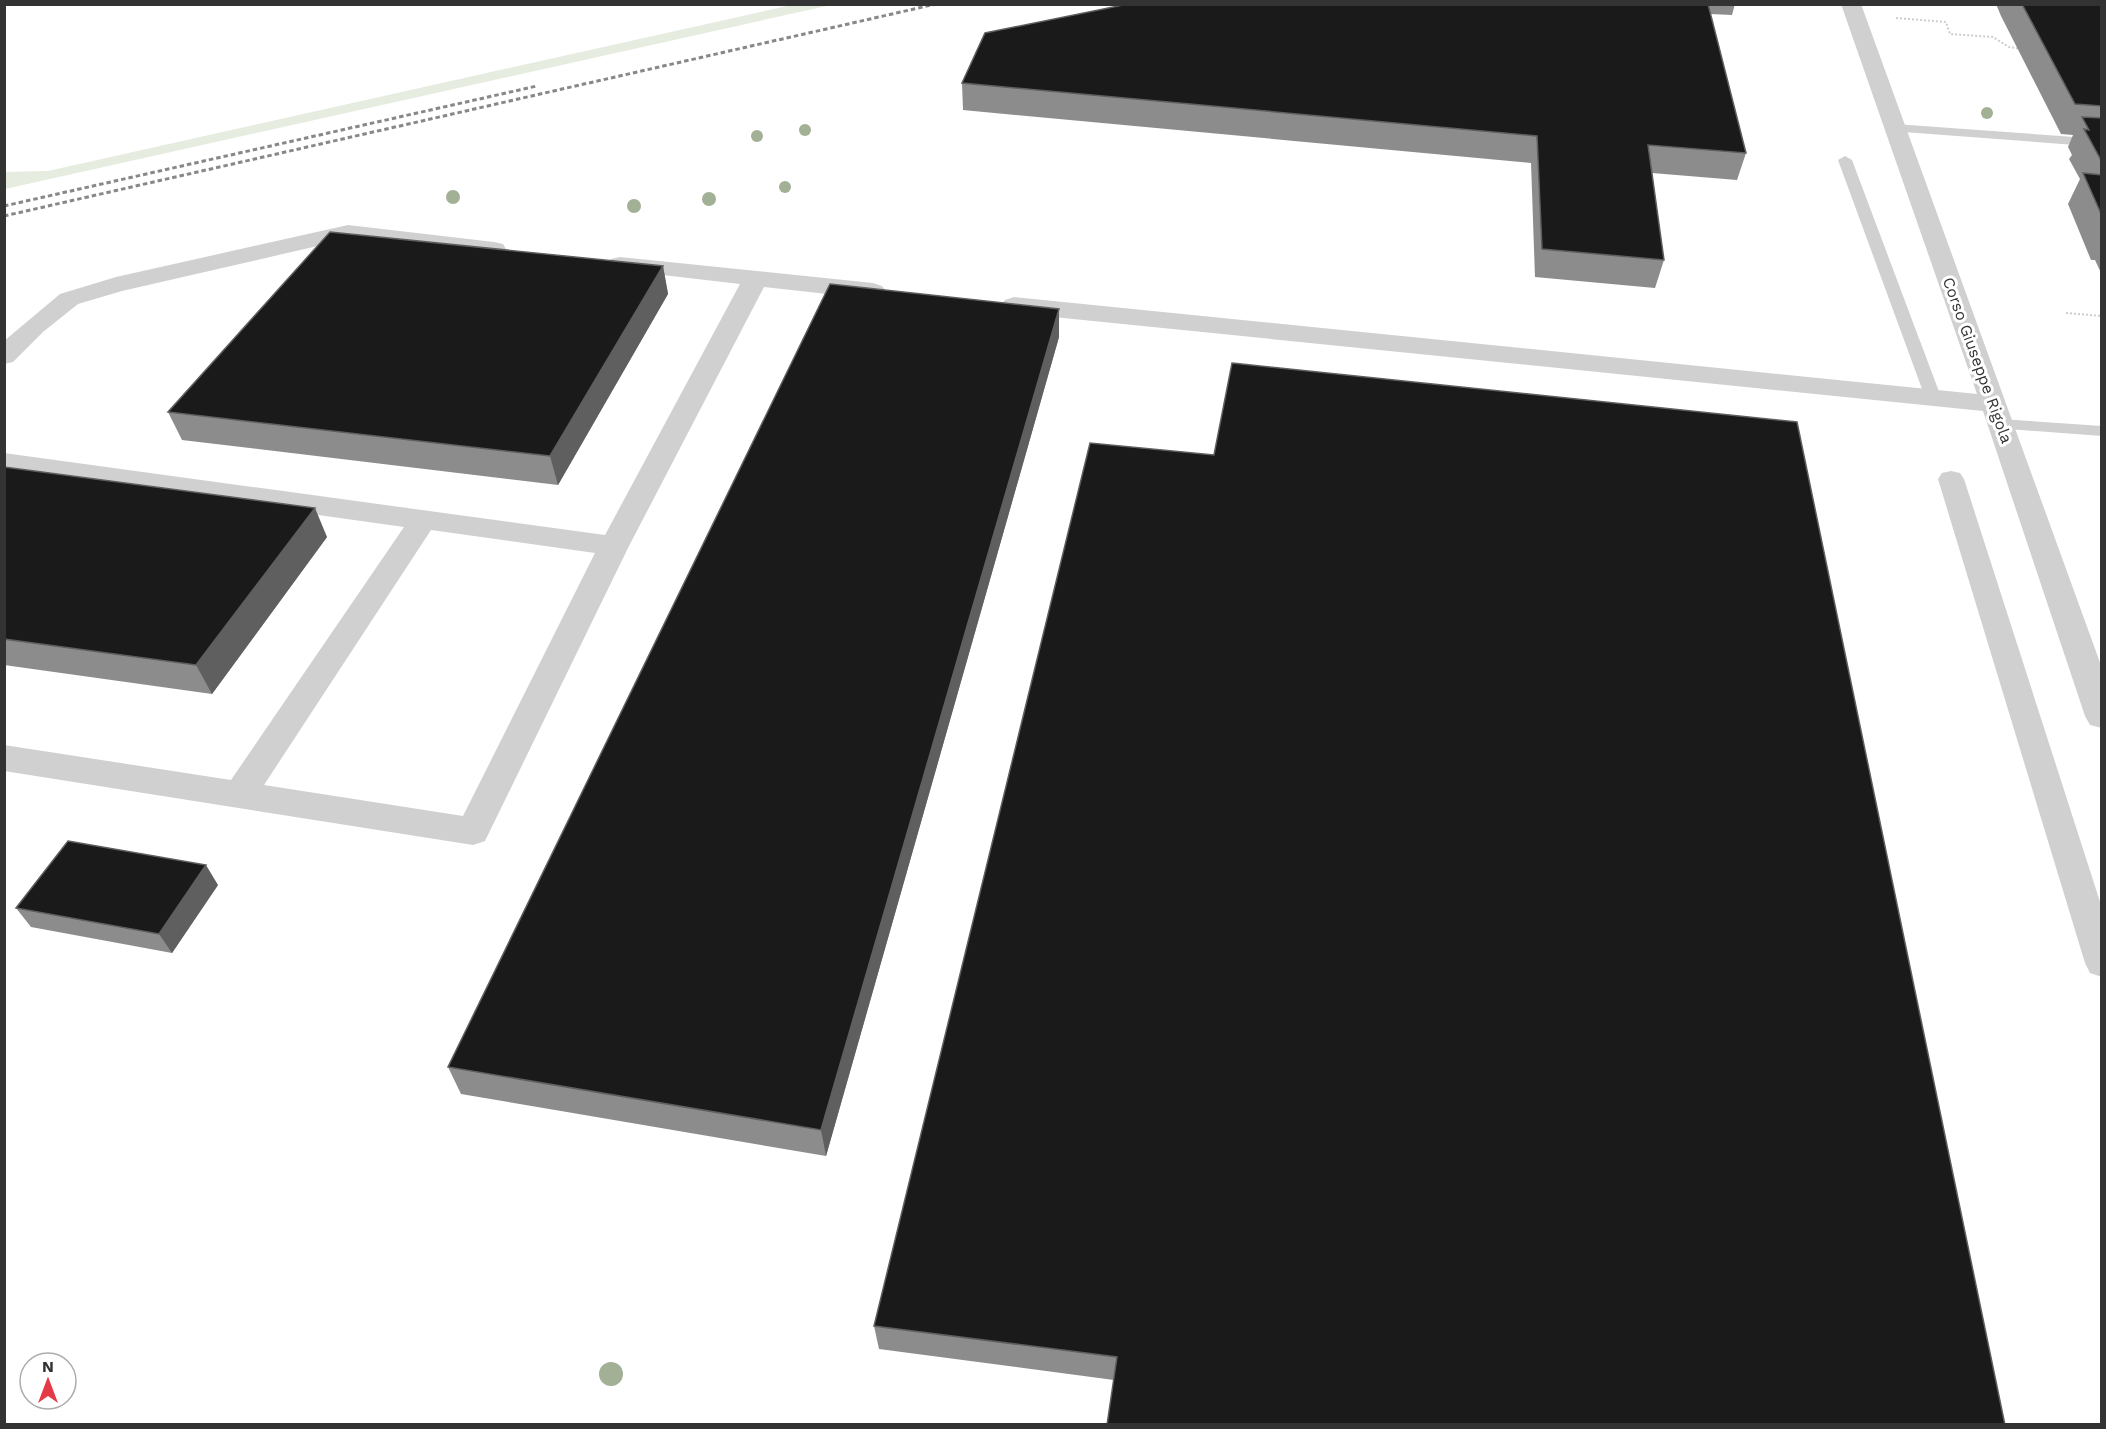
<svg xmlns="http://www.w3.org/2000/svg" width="2106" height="1429" font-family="'Work Sans',sans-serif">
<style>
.green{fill:#e6ecdf}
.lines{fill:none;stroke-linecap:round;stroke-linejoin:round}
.path{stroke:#cdcdcd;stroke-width:2;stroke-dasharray:2 2;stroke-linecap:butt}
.service{fill:#d0d0d0;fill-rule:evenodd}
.pedestrian{fill:#d0d0d0;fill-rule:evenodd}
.minor{fill:#d0d0d0;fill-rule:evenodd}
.rail{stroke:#888;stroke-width:3;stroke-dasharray:4.5 3;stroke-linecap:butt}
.tree{fill:#a2b095}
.wall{fill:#8c8c8c}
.shaded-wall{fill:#5f5f5f}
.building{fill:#1a1a1a;stroke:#5f5f5f;stroke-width:1.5}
.labels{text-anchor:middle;stroke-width:6;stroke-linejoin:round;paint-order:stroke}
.street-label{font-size:16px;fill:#333;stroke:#fff}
</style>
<rect width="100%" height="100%" fill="#fff"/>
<path class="green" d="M796,4l35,1 -826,184v-17l43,-1z"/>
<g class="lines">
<g class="path">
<path d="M1896,18l50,4 4,12 43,3 16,10 13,2"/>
<path d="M2066,313l36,3"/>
</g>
<g class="service">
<path d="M1895,124l207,15v8l-212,-16 -2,-3 2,-3z"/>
<path d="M1845,156l7,4 89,237 -2,3h-12l-2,-3 -87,-237z"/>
<path d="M2001,419l101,7v10l-107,-8 -2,-4 2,-4z"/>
</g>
<path class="pedestrian" d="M1951,471l9,2 4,6 138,429v69l-12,-4 -5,-10 -147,-484 4,-6z"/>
<g class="minor">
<path d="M1841,4h20l241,664v60l-12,-3 -5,-9 -102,-305 -969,-98 -9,-3 -4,-5 4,-5 9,-3 963,97z"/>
<path d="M348,225l146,17 9,2 3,5 -3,5 -9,2 -146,-17 -226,52 -44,13 -35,28 -30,30 -9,2v-23l56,-47 56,-17z"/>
<path d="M620,257l253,26 9,3 4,5 -4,5 -9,3 -109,-12 -135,259 -144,295 -12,4 -469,-74v-26l227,35 173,-253 -400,-56v-18l601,82 135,-251 -129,-15 -3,-5 3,-5zM431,530l164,23 -132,263 -199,-31z"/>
</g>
<g class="rail">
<path d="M4,206l533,-120"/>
<path d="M4,216l932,-212"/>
</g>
</g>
<g class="tree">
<circle cx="1987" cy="113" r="6"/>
<circle cx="805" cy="130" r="6"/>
<circle cx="757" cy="136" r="6"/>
<circle cx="785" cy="187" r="6"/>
<circle cx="453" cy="197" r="7"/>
<circle cx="709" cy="199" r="7"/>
<circle cx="634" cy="206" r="7"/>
<circle cx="611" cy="1374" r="12"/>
</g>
<g class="wall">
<path d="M1128,4h607l-3,11 -22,-1 36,139 -9,27 -85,-7 12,87 -9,28 -120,-11 -4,-114 -568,-53 -1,-27z"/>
<path d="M1996,4h106v271l-7,-15h-4l-23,-56 12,-25 -11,-20 3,-4 -4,-8 5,-12 -12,-1 -60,-118z"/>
<path d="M663,266l5,28 -110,191 -376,-45 -14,-28z"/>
<path d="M1059,337l-233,819 -365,-62 -13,-27z"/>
<path d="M1797,422l-683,958 -235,-31 -5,-23 340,-871z"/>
<path d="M4,467l323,70 -115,157 -208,-29z"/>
<path d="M218,885l-46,68 -141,-26 -15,-19z"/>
</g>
<g class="shaded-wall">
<path d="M663,266l5,28 -110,191 -8,-29z"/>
<path d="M1059,309v28l-233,819 -5,-26z"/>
<path d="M315,508l12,29 -115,157 -16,-29z"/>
<path d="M206,865l12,20 -46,68 -13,-19z"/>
</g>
<g class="building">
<path d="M1128,4h580l38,149 -98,-8 16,115 -122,-11 -5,-113 -575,-53 23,-50z"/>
<path d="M2022,4h80v102l-27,-2z"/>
<path d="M2082,117l20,1v44l-18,-33 5,1z"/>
<path d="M2083,173l19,2v41z"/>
<path d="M330,232l333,34 -113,190 -382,-44z"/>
<path d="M830,284l229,25 -238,821 -373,-63z"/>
<path d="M1232,363l565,59 208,1003h-898l10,-68 -243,-31 216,-883 124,12z"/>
<path d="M4,467l311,41 -119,157 -192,-26z"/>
<path d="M68,841l138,24 -47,69 -143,-26z"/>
</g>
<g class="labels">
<g class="street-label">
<text transform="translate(1978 360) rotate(70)" y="6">Corso Giuseppe Rigola</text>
</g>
</g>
<rect width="2106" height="1429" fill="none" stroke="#333333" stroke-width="12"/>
<g transform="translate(48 1381)"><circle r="28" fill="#ffffff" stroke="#adadad" stroke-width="1.5"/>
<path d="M0-4.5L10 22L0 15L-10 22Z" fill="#e63946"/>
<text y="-9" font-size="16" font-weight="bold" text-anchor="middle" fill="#333333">N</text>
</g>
</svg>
